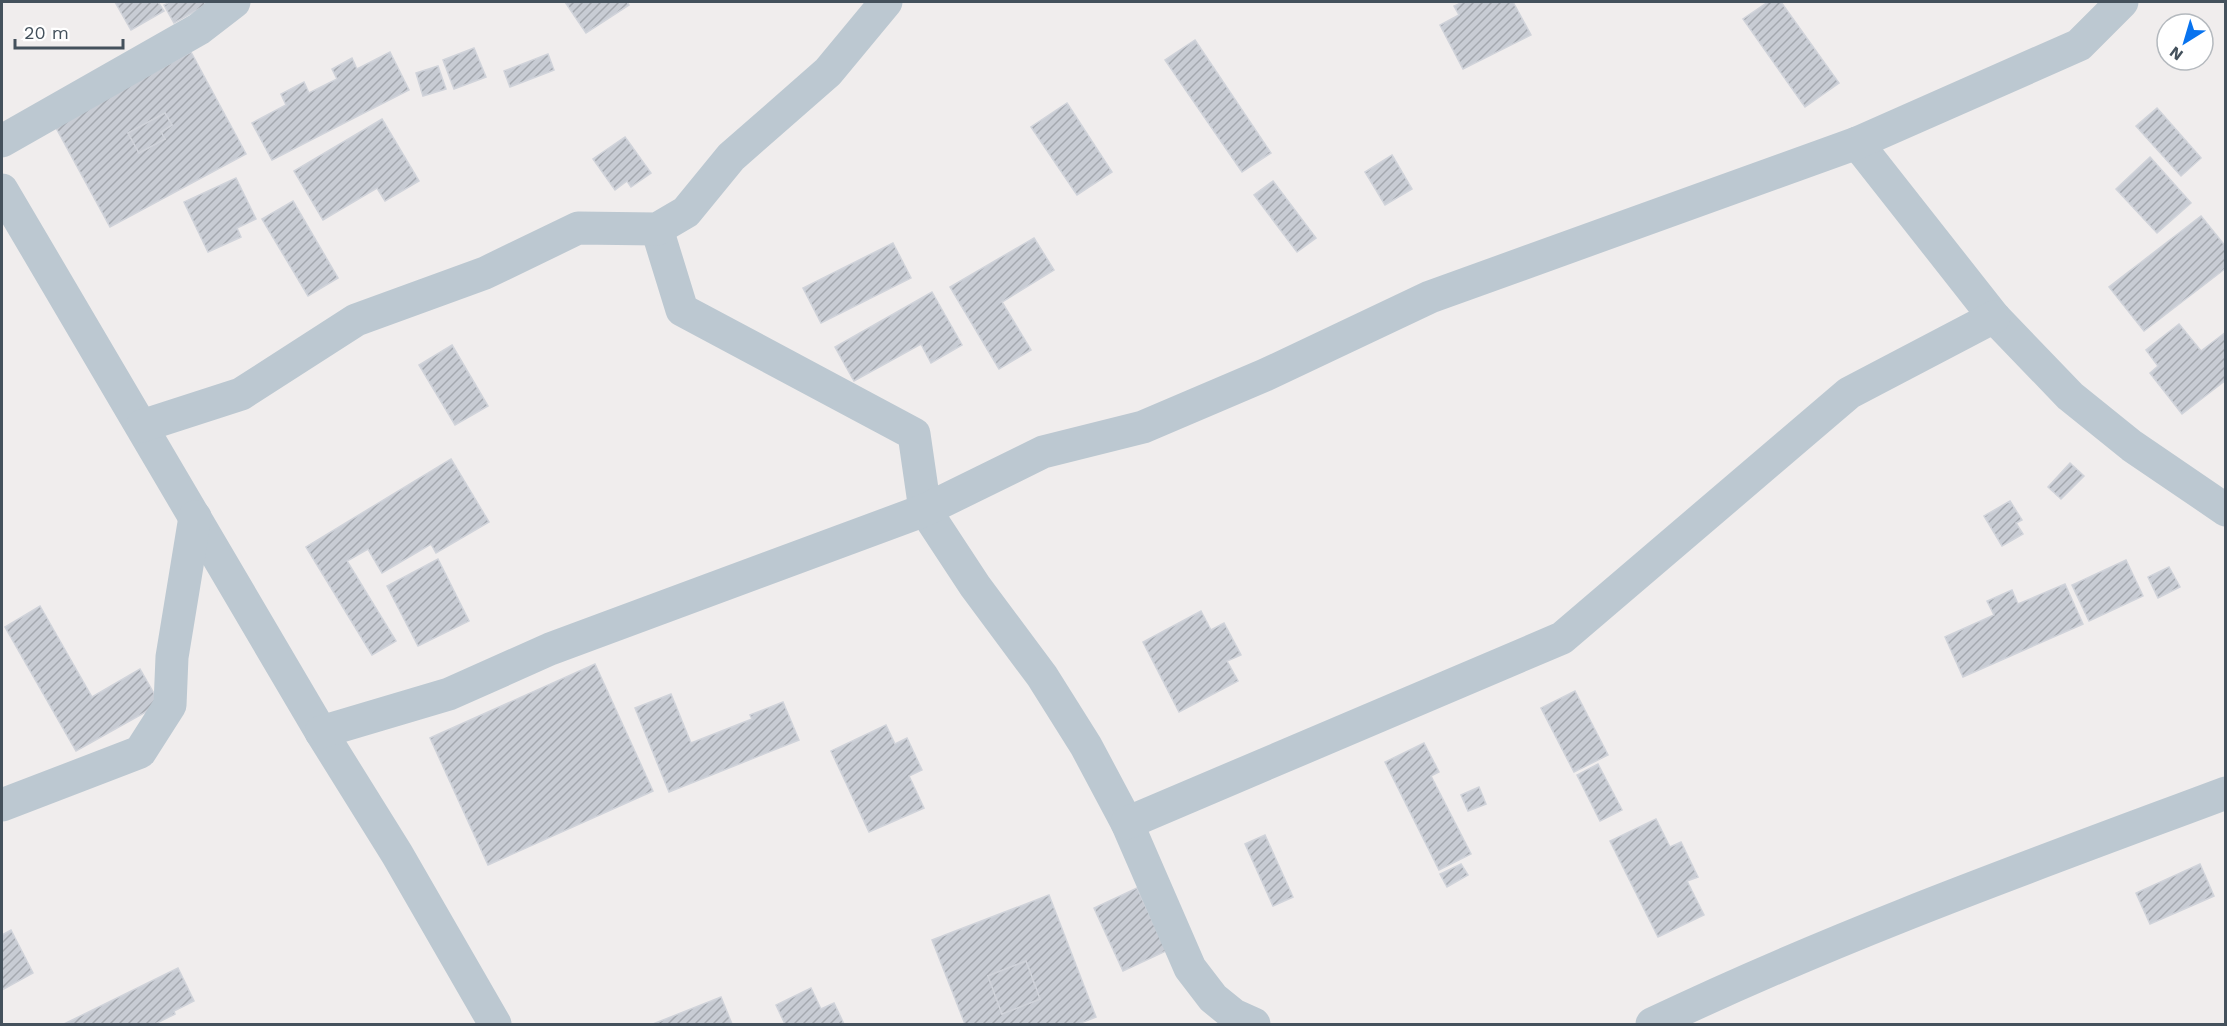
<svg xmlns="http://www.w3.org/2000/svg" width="2227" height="1026" font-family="'Work Sans',sans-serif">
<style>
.building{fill:url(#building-hatch);stroke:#d0d3da;stroke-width:1.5;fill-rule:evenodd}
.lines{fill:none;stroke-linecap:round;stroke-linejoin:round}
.street{stroke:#bcc8d1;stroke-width:33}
</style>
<defs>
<pattern id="building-hatch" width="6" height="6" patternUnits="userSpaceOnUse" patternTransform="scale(1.5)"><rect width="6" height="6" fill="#c8ccd4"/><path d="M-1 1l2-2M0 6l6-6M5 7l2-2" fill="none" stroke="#a4a8af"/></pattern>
</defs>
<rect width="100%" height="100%" fill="#f0eded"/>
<g class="building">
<path d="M115,2h43l6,9 -33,19z"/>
<path d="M170,2h34l2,3 -32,18 -10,-18z"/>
<path d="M565,2h62l2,3 -43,28z"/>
<path d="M1463,2h50l18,33 -68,34 -23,-44 19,-10 -5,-9z"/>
<path d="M1768,2h13l58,81 -34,24 -62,-88z"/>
<path d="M1195,40l76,113 -29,19 -77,-112z"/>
<path d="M474,48l12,29 -32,12 -11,-29z"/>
<path d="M191,52l55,102 -136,73 -55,-101zM165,113l7,12 -11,7 4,7 -26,14 -11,-20z"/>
<path d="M390,52l19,38 -137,70 -20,-37 34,-18 -5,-11 23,-12 5,11 28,-14 -5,-10 20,-11 5,11z"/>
<path d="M548,54l6,16 -44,17 -6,-16z"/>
<path d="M438,66l8,23 -23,7 -7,-23z"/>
<path d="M1067,103l45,69 -35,23 -46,-68z"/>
<path d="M2157,108l44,50 -20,18 -45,-50z"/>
<path d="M165,113l7,12 -11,7 4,7 -26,14 -11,-20z"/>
<path d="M382,119l37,62 -34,20 -8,-13 -54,32 -29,-49z"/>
<path d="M625,137l26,36 -20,14 -4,-6 -12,9 -22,-31z"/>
<path d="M1392,155l20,34 -27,16 -20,-33z"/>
<path d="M2150,157l41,46 -34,30 -41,-44z"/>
<path d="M236,178l20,41 -19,9 4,9 -33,15 -24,-50z"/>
<path d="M1273,181l43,57 -19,14 -43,-57z"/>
<path d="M293,201l45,77 -30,18 -46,-77z"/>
<path d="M2201,216l25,31v21l-82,63 -35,-44z"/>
<path d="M1034,238l20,32 -52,32 29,48 -32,19 -49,-82z"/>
<path d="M893,243l18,35 -90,45 -18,-35z"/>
<path d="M932,292l30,53 -31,18 -10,-19 -67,37 -19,-34z"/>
<path d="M2179,324l22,27 25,-19v48l-44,34 -32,-41 8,-7 -12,-16z"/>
<path d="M452,345l36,61 -33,19 -36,-60z"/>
<path d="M451,459l38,63 -53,31 -5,-9 -49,29 -14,-24 -21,12 49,80 -24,14 -66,-108z"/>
<path d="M2070,463l14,13 -23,23 -13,-12z"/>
<path d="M2010,501l12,19 -6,3 7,11 -21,12 -18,-30z"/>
<path d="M438,559l31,62 -51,25 -31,-60z"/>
<path d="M2126,560l17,36 -54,25 -17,-36z"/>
<path d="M2169,567l11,20 -22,11 -10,-21z"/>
<path d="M2065,584l18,40 -120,53 -18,-40 49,-22 -7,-14 25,-11 6,14z"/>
<path d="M40,606l52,91 48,-28 20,35 -84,47 -71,-124z"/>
<path d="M1201,611l10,19 13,-7 17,32 -14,6 11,20 -59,31 -36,-70z"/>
<path d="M595,664l58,127 -165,74 -58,-127z"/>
<path d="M1575,691l33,64 -34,17 -33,-64z"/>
<path d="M671,694l20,49 61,-24 -2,-4 33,-13 16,38 -130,52 -34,-84z"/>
<path d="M886,725l9,19 12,-6 15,32 -13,6 15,32 -55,24 -38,-81z"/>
<path d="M1424,743l15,29 -8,4 40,78 -32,16 -54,-108z"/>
<path d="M1598,764l24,46 -22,11 -23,-46z"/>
<path d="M1479,787l7,17 -18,7 -7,-16z"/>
<path d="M1656,819l14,28 11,-5 17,35 -11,4 17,34 -46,22 -48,-96z"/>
<path d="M1265,835l28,62 -20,9 -28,-62z"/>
<path d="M1461,864l7,11 -21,12 -7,-13z"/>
<path d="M2200,864l14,32 -64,28 -14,-31z"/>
<path d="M1137,888l29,63 -43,20 -29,-63z"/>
<path d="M1049,895l47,122 -18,7h-113l-33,-84zM1026,961l14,38 -38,15 -14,-38z"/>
<path d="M11,930l22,43 -31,17v-55z"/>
<path d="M1026,961l14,38 -38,15 -14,-38z"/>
<path d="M178,968l16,33 -20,10 1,3 -20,10h-91z"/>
<path d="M811,988l10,21 13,-6 10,21h-59l-9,-19z"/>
<path d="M721,997l11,27h-79z"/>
</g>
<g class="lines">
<g class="street">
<path d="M2,141l197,-112 35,-27"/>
<path d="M1857,143l137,174 76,79 62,50 94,64"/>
<path d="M2,190l319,542 76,122 98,170"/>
<path d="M657,229l25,81 232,124 11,76 50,76 67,90 44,70 41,77 63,145 23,30 21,17 20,9"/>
<path d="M142,426l99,-32 115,-74 129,-47 93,-45 79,1 29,-17 45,-55 97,-85 58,-70"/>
<path d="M321,732l128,-38 101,-45 375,-139 118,-58 100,-25 122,-52 165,-78 427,-154 222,-98 43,-43"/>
<path d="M2,805l138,-53 30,-47 2,-48 23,-140"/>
<path d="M1127,823l435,-185 287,-245 145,-76"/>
<path d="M1652,1024c186,-89 381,-159 574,-231"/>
</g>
</g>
<rect width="2227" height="1026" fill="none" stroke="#44515c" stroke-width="6"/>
<g transform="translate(2185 42) rotate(217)"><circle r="28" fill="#ffffff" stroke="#b4b9be" stroke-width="1.5"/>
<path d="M0-4.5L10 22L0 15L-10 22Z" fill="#0873ef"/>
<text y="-9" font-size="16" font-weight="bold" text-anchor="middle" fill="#44515c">N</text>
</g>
<path d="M15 39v9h108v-9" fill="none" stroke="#44515c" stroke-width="3"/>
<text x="24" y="39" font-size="18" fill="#44515c" stroke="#ffffff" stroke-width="4.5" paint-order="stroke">20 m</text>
</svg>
